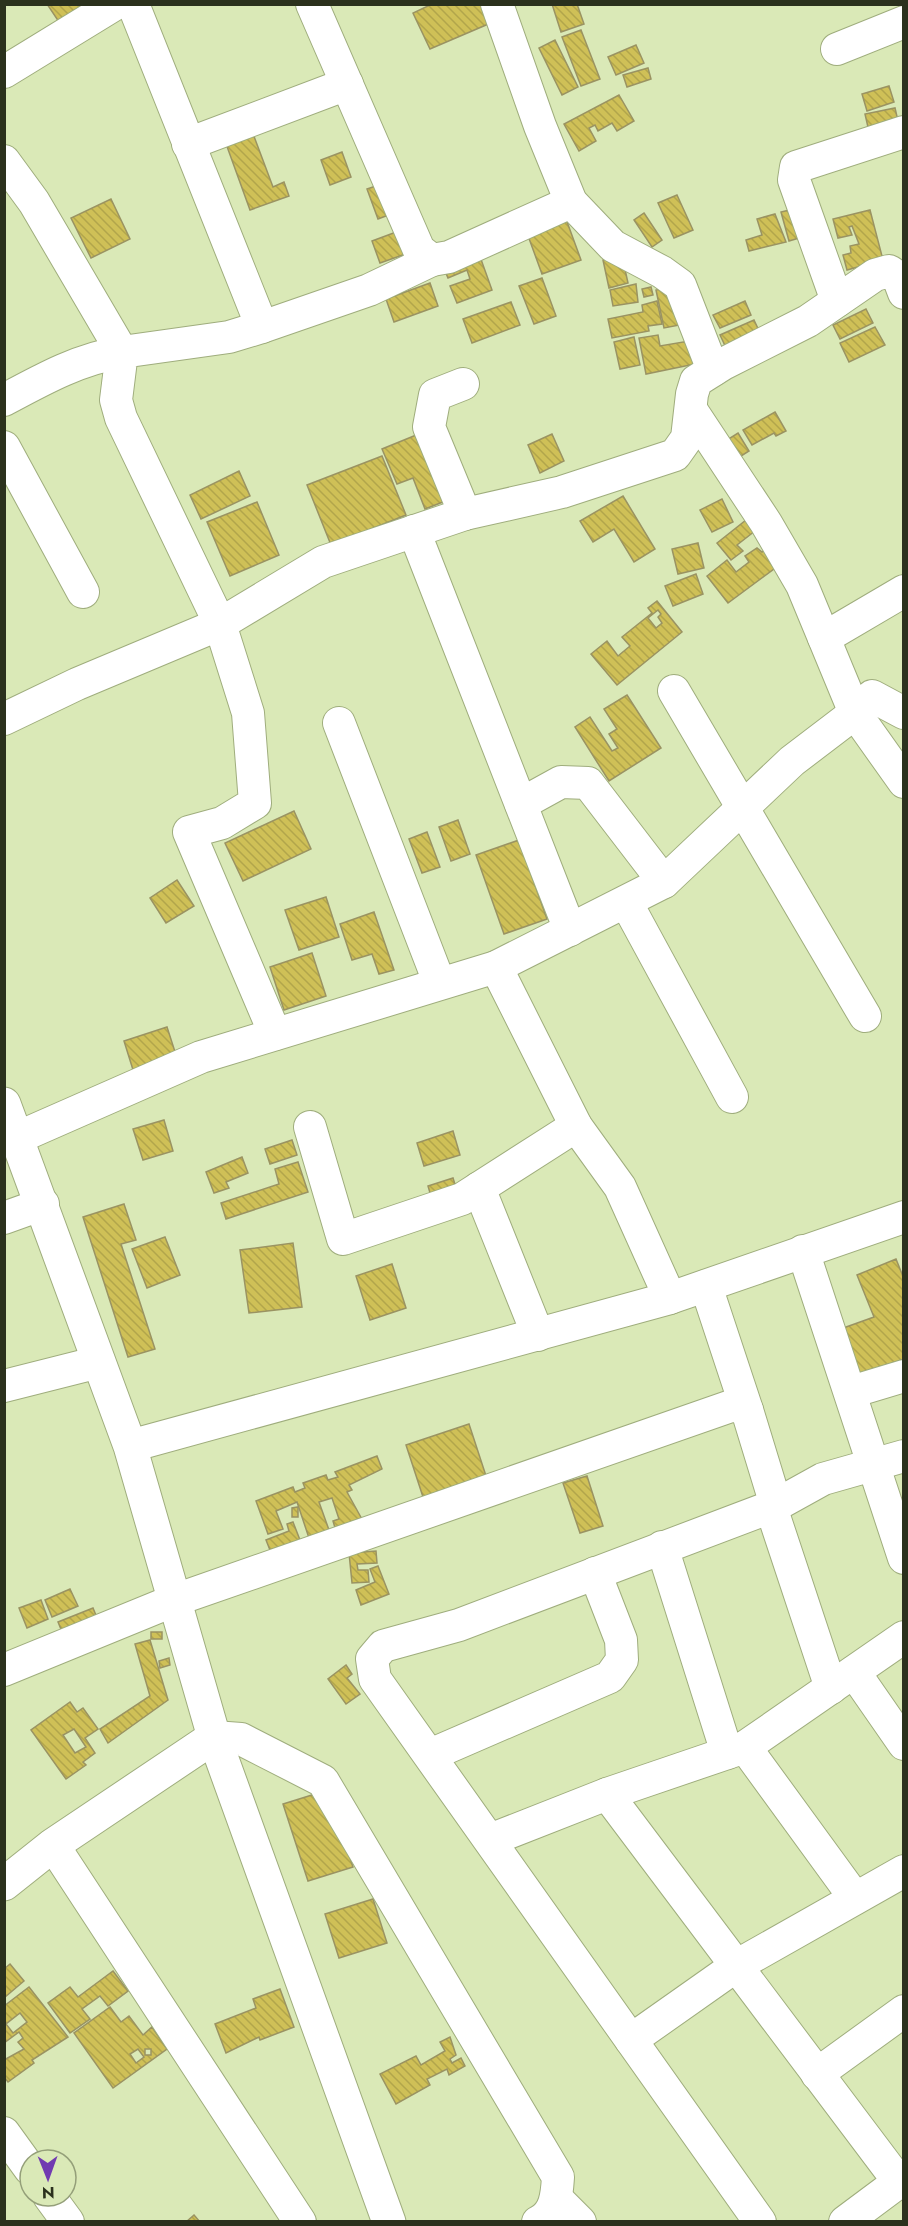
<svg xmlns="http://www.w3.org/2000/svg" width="908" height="2226" font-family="Jost,sans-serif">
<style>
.building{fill:url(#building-back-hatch);stroke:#9a9362;stroke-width:1.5;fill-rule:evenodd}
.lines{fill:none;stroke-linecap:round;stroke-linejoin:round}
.street-casing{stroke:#9fad7d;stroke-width:34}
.secondary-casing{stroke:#9fad7d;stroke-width:35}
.street{stroke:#fff;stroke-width:32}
.secondary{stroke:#fff;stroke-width:33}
</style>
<defs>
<pattern id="building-back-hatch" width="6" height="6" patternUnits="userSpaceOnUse" patternTransform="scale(1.5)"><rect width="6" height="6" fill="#cfc057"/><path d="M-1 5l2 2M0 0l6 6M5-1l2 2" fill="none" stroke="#b2a54b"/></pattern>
</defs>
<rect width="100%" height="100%" fill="#dae9b7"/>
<g class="building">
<path d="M47,4h44l-30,21z"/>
<path d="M432,4h53l8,18 -63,27 -17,-36z"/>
<path d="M552,4h25l7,20 -23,8z"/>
<path d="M581,30l19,49 -19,7 -19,-49z"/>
<path d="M555,40l23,47 -16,8 -23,-47z"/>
<path d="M636,45l8,18 -28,12 -8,-18z"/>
<path d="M648,68l3,11 -24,8 -4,-12z"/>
<path d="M889,86l5,16 -27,9 -5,-17z"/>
<path d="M619,95l15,26 -17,10 -5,-8 -14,8 -3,-6 -6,3 7,13 -17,10 -15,-27z"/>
<path d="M895,108l3,13 -30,6 -3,-13z"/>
<path d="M252,131l21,56 11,-5 5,14 -39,14 -25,-69z"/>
<path d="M342,152l9,25 -21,8 -9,-25z"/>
<path d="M388,182l11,29 -21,8 -11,-30z"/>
<path d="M677,195l16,35 -19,8 -16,-35z"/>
<path d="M111,199l19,40 -39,19 -20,-40z"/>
<path d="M798,208l8,28 -17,5 -8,-29z"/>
<path d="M870,210l13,50 -36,10 -4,-15 8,-2 -1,-7 9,-2 -7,-18 -3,1 3,8 -14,3 -5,-19z"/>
<path d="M644,213l18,27 -10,7 -18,-27z"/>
<path d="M775,214l11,28 -37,9 -3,-11 16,-5 -5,-16z"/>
<path d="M566,219l15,41 -39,14 -15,-41z"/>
<path d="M407,228l7,23 -34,12 -8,-22z"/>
<path d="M478,251l14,39 -35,13 -7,-17 20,-7 -3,-9 -19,8 -6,-14z"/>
<path d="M622,256l6,27 -19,5 -6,-28z"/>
<path d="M542,278l14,38 -22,8 -15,-38z"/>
<path d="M430,283l8,23 -44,16 -8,-23z"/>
<path d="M636,284l2,18 -25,4 -3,-16z"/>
<path d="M677,286l8,38 -21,4 -8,-38z"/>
<path d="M651,287l2,8 -9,2 -2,-8z"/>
<path d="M657,301l5,23 -14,2 1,5 -37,7 -4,-19 35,-7 -1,-7z"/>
<path d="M745,301l6,14 -31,13 -7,-13z"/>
<path d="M511,302l9,23 -48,18 -9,-24z"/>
<path d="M866,309l7,14 -33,16 -7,-14z"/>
<path d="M754,320l8,17 -34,15 -8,-17z"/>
<path d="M875,327l10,18 -36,17 -9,-19z"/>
<path d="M658,335l2,11 35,-6 5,23 -54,11 -7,-36z"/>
<path d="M634,337l6,28 -20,4 -6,-27z"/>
<path d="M775,412l11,19 -10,5 -2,-3 -22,12 -9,-15z"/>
<path d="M426,431l27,67 -28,11 -12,-31 -16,6 -15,-35z"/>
<path d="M738,433l11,18 -11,7 -11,-18z"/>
<path d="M552,434l12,27 -24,12 -12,-28z"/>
<path d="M382,456l24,59 -75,30 -24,-60z"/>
<path d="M239,471l11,25 -49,23 -11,-24z"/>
<path d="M623,496l32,53 -21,13 -20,-33 -21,13 -13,-21z"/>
<path d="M722,499l11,23 -21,10 -12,-22z"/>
<path d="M257,502l22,53 -49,21 -23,-54z"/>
<path d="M746,520l9,11 -18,14 6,6 -12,9 -14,-17z"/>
<path d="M698,543l6,25 -26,6 -6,-25z"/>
<path d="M769,547l13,16 -54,40 -21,-27 20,-16 9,12 13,-10 -4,-6 12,-8 5,4z"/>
<path d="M696,574l7,20 -30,12 -8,-20z"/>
<path d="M657,601l25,31 -65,53 -26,-31 16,-13 11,15 12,-10 -8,-9 30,-24 -4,-5zM658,610l3,4 -3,3 4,6 -6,5 -8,-10z"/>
<path d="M627,695l34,53 -52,33 -34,-54 15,-10 22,34 6,-3 -9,-14 8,-5 -13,-20z"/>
<path d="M294,811l17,38 -68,32 -18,-38z"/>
<path d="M458,820l12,34 -19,7 -12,-34z"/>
<path d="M427,832l13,35 -18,6 -13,-34z"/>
<path d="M519,840l28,79 -43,15 -28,-79z"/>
<path d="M177,880l17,26 -28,17 -16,-25z"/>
<path d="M326,897l13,40 -40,13 -14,-40z"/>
<path d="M374,912l20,58 -15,4 -7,-20 -20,6 -12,-36z"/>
<path d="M312,953l14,43 -42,14 -14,-43z"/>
<path d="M167,1027l10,31 -43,15 -10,-32z"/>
<path d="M164,1120l9,31 -30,9 -10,-31z"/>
<path d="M453,1131l7,24 -36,11 -7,-23z"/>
<path d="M292,1140l5,15 -27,9 -5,-15z"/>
<path d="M242,1157l6,16 -22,9 3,6 -15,5 -8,-21z"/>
<path d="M298,1162l10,30 -82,27 -5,-16 58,-19 -4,-15z"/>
<path d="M453,1178l5,16 -25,9 -5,-17z"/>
<path d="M124,1204l12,36 -15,4 34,105 -27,8 -45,-140z"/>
<path d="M165,1237l15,38 -33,13 -15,-39z"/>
<path d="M293,1243l9,64 -53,6 -9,-63z"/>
<path d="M896,1259l8,20v80l-50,18 -19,-46 39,-14 -17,-42z"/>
<path d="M392,1264l14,44 -36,12 -14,-44z"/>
<path d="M469,1424l19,58 -63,21 -19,-58z"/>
<path d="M377,1456l5,13 -33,16 3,5 -5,2 16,29 -27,10 -3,-10 6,-2 -7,-21 -13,4 10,28 -20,8 -12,-36 -21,9 7,18 -15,5 -12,-33 37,-14 2,5 10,-4 -2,-5 23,-8 2,5 10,-3 -3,-5z"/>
<path d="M587,1476l16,50 -23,7 -17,-50z"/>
<path d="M298,1507v10h-6v-9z"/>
<path d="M293,1522l7,18 -30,10 -4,-10 23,-9 -2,-7z"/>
<path d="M376,1551l1,12 -20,1 1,6h10l1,12 -17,1 -3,-30z"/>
<path d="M378,1566l11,28 -28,11 -5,-15 19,-8 -5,-13z"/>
<path d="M70,1589l8,17 -26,11 -7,-17z"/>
<path d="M41,1600l7,19 -21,9 -8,-20z"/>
<path d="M93,1608l7,17 -35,14 -7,-17z"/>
<rect x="151" y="1632" width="11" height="7"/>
<path d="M150,1640l18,60 -60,43 -8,-14 50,-33 -15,-52z"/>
<path d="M169,1658l1,7 -10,3 -1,-7z"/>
<path d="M346,1665l6,9 -5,4 13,16 -14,10 -18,-25z"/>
<path d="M70,1702l7,10 6,-4 15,21 -13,9 10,15 -12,9 3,3 -20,14 -35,-49zM74,1729l12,18 -11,6 -12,-18z"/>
<path d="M328,1790l25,77 -45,14 -25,-77z"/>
<path d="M373,1899l14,44 -48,15 -14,-44z"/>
<path d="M10,1964l14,17 -20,17v-29z"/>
<path d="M113,1971l15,20 -20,15 -8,-10 -18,13 8,10 -20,14 -22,-30 22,-16 8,10z"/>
<path d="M29,1987l39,50 -36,23 2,3 -26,19 -4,-5v-17l20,-11 -6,-7 5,-4 -4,-6 -15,11v-37zM20,2013l7,9 -14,11 -7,-9z"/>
<path d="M280,1989l14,38 -34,13 -1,-3 -33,16 -11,-29 41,-16 -3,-9z"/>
<path d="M110,2007l11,15 8,-6 14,19 9,-8 15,22 -54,39 -39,-55zM138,2049l6,8 -8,6 -6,-9zM145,2049h6v6h-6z"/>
<path d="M450,2037l6,18 -6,4 2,4 9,-5 4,8 -16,9 -2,-6 -20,10 3,6 -34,19 -16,-30 36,-18 5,9 24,-14 -5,-9z"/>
<path d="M194,2215l6,7h-14z"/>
</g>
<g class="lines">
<defs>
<g id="street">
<path d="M133,4l129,323 -33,10 -107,15 -6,48 5,18 99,206 28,89 7,90 -33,20 -33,9 86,202"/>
<path d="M312,4l107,246 13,10 17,-3 122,-55"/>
<path d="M497,4l43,122 31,76 42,44 49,26 18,13 33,85"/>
<path d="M837,49l67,-27"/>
<path d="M4,72l111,-68"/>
<path d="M188,144l159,-60"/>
<path d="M4,161l30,41 88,150c-43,7 -79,27 -118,48"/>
<path d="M837,301l-43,-121 2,-13 108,-35"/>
<path d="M262,327l107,-37 63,-30"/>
<path d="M463,384l-28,11 -6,32 36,87"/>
<path d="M692,411l74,112 36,62 53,128 49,69"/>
<path d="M4,447l79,145"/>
<path d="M414,531l156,399"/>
<path d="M824,638l80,-47"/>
<path d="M674,691l191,325"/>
<path d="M4,719l73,-35 143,-60 103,-62 142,-48 97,-22 113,-37 12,-17 5,-44 4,-13 27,-17 85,-43 67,-46 14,-4 9,6 6,16"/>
<path d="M339,723l100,259"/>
<path d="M521,804l40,-22 27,1 76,99"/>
<path d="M626,902l106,195"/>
<path d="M496,967l80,159 44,61 50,111"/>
<path d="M310,1127l33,112 119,-40 114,-73"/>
<path d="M19,1137l182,-80 295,-90 168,-85 128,-121 63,-48 17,-17 32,17"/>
<path d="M479,1188l59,147"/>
<path d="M4,1218l39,-14"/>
<path d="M803,1251l101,307"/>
<path d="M706,1286l41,124"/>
<path d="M4,1386l95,-24"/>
<path d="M851,1392l53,-16"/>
<path d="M130,1446l540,-148 234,-81"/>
<path d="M771,1507l60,181"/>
<path d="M662,1547l65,206"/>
<path d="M4,1670l171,-70 559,-195 13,5 29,95"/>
<path d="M854,1672l50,72"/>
<path d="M214,1737l27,2 82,42 235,396c-1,16 -2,37 -20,45"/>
<path d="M745,1747l110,151"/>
<path d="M430,1755l180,-78 12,-17 -1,-20 -26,-67"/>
<path d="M607,1794l292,388"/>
<path d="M490,1840l117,-46 138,-47 159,-110"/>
<path d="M53,1845l247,377"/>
<path d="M631,2040l105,-74 168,-95"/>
<path d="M817,2074l87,-63"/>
<path d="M4,2133l26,36"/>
<path d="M49,2196l19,26"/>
<path d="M557,2199l23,23"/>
<path d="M760,2222l-385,-543 -3,-20 11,-13 76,-21 317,-120 47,-26 81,-23"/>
<path d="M845,2222l59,-44"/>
</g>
<g id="secondary">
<path d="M4,1104l126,342 84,291 175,485"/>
<path d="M4,1884l49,-39 161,-108"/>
</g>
</defs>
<use href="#street" class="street-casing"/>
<use href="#secondary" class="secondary-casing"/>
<use href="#street" class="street"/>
<use href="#secondary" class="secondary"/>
</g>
<rect width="908" height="2226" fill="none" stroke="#2b311d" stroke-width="12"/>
<g transform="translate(48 2178) rotate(179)"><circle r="28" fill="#dae9b7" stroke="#949f79" stroke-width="1.5"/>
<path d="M0-4.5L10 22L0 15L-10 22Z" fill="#713ab1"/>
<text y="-9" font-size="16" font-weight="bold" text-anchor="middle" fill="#2b311d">N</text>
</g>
</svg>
